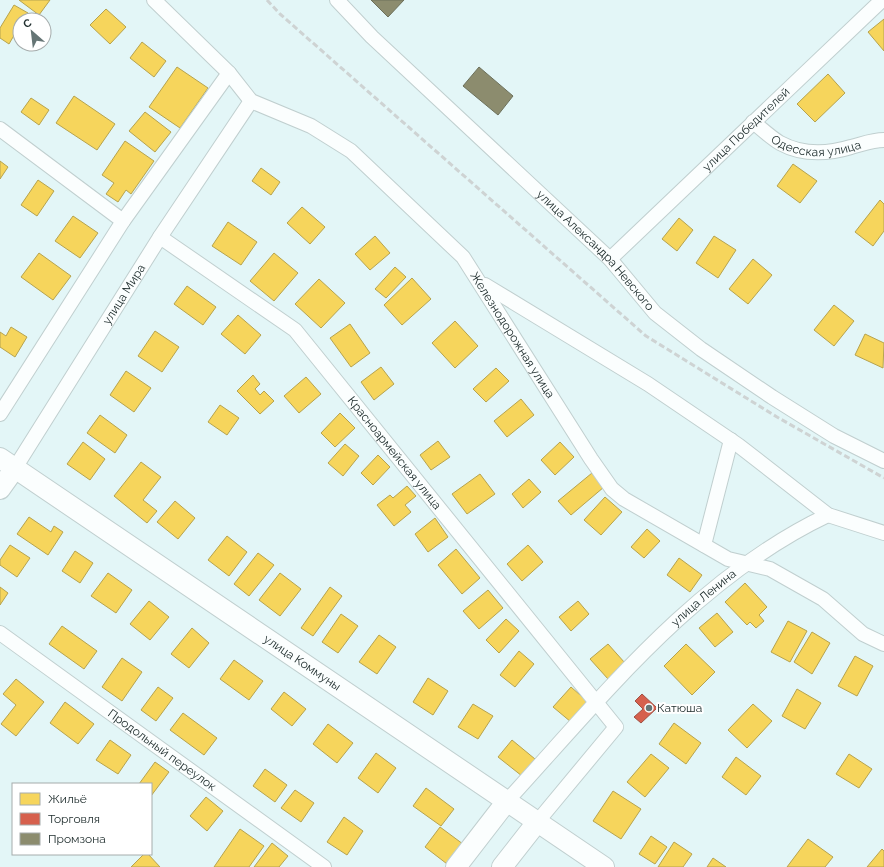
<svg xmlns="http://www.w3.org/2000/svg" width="884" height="867" font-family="Raleway,sans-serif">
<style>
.homes{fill:#f6d55c;stroke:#b6a34e}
.shops{fill:#d6604d;stroke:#a05144}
.industry{fill:#8c8c6e;stroke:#6c705b}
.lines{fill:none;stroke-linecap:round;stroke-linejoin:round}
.street-casing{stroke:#c0cfcf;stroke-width:16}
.secondary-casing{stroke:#c0cfcf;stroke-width:22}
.street{stroke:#fbfefe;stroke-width:14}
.secondary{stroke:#fbfefe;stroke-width:20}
.rail{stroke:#ced3d3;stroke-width:3;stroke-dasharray:6 3;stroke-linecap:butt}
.poi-dot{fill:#657575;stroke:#fff;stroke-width:1.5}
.labels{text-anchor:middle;stroke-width:4;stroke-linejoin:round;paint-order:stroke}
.street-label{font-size:12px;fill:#212f2f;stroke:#fff}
.poi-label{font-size:12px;fill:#212f2f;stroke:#fff;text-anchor:start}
</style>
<rect width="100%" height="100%" fill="#e3f6f7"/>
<g class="homes">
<path d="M19,0h31l-11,15z"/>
<path d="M14,5l14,8 -5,7h-3v5l-11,19 -9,-6v-10z"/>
<path d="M106,9l20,18 -16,17 -20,-19z"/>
<path d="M884,19v32l-16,-19z"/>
<path d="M142,42l24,19 -12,16 -24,-19z"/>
<path d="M177,67l31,21 -28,40 -31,-21z"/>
<path d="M828,74l17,19 -30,29 -18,-18z"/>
<path d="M74,96l41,28 -18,26 -41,-27z"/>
<path d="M31,98l18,12 -10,15 -18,-13z"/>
<path d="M145,112l26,20 -16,20 -26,-21z"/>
<path d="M125,141l29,20 -23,33 -5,-4 -8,12 -12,-8 8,-11 -12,-8z"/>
<path d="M0,161l8,6 -8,12z"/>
<path d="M793,164l24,17 -17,22 -23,-17z"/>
<path d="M261,168l19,14 -9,13 -19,-14z"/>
<path d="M38,180l16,11 -17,25 -16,-11z"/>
<path d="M880,200l4,4v27l-11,15 -18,-14z"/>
<path d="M302,207l23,20 -15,17 -23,-21z"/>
<path d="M73,216l25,17 -18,25 -25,-17z"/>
<path d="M679,218l14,12 -16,21 -15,-12z"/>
<path d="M228,222l29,20 -16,23 -29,-19z"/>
<path d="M375,236l15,17 -20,17 -15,-16z"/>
<path d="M714,236l22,14 -18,28 -22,-15z"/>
<path d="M39,253l32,23 -18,24 -32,-23z"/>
<path d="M274,253l24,20 -24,28 -24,-20z"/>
<path d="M753,259l19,16 -24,29 -19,-15z"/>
<path d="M395,267l11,10 -20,21 -11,-9z"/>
<path d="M412,278l19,21 -29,26 -18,-20z"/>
<path d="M319,279l26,24 -24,25 -26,-24z"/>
<path d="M187,286l29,21 -13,18 -29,-21z"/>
<path d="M834,305l20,16 -20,25 -20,-16z"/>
<path d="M238,315l23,20 -16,19 -24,-20z"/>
<path d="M455,321l23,25 -23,22 -23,-25z"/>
<path d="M350,324l20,29 -19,14 -21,-29z"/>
<path d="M11,327l16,10 -12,20 -15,-10v-15l6,4z"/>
<path d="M155,331l24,16 -17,25 -24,-16z"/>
<path d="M865,334l19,9 -1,25 -28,-13z"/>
<path d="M381,367l13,17 -20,16 -13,-18z"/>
<path d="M496,368l13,13 -23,21 -13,-13z"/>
<path d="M126,371l25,17 -17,24 -24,-17z"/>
<path d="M253,375l7,9 -5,5 5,6 4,-4 10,10 -14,13 -23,-23z"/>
<path d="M306,377l15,17 -22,19 -15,-17z"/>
<path d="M521,399l13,16 -27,22 -13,-16z"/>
<path d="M220,405l19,13 -12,17 -19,-13z"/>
<path d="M340,413l15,15 -20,19 -14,-14z"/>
<path d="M100,415l27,20 -12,18 -28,-20z"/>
<path d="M438,441l12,16 -19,13 -11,-15z"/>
<path d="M83,442l22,17 -15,21 -23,-16z"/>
<path d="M560,442l14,15 -19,18 -14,-15z"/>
<path d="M345,444l14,12 -16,20 -15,-13z"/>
<path d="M378,455l12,12 -17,18 -12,-12z"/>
<path d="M141,462l20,15 -18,23 14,11 -10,12 -33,-27z"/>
<path d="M592,473l12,14 -33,28 -13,-14z"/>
<path d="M480,474l15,20 -28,20 -15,-20z"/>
<path d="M529,479l12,13 -18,16 -11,-14z"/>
<path d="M407,486l9,10 -11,9 6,7 -17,14 -17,-21 13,-10 3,3z"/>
<path d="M605,497l17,15 -21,23 -17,-15z"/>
<path d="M175,501l20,17 -17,21 -21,-17z"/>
<path d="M29,517l22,15 3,-6 9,6 -15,23 -31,-21z"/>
<path d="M435,518l13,19 -20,15 -13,-18z"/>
<path d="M647,529l13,12 -16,17 -13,-11z"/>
<path d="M227,536l20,16 -18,24 -21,-16z"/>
<path d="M10,545l20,13 -13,19 -17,-12v-5z"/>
<path d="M528,545l15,17 -21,19 -15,-17z"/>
<path d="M456,549l24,29 -18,16 -24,-29z"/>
<path d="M75,551l18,12 -13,20 -18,-12z"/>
<path d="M258,553l16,12 -25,31 -15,-12z"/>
<path d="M679,558l23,17 -12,17 -23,-17z"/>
<path d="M108,573l24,17 -16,23 -25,-17z"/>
<path d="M280,573l21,16 -21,27 -21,-16z"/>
<path d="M745,583l22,24 -8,8 5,6 -8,7 -6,-6 -3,3 -22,-23z"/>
<path d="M0,587l8,6 -8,12z"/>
<path d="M330,587l12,9 -29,40 -12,-8z"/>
<path d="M488,590l15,18 -24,21 -16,-18z"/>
<path d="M149,601l20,16 -19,23 -20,-16z"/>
<path d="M578,601l11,13 -18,17 -12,-14z"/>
<path d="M717,613l16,19 -18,15 -16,-19z"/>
<path d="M341,614l17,12 -20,27 -16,-11z"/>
<path d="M506,619l13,12 -20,22 -13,-13z"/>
<path d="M788,621l19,10 -17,31 -19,-10z"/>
<path d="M62,626l35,25 -13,18 -35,-25z"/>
<path d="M192,628l17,15 -20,25 -18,-14z"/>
<path d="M812,632l18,11 -18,31 -18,-12z"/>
<path d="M379,635l17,12 -19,27 -18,-12z"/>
<path d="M608,644l17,19 -17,16 -18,-20z"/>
<path d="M686,644l29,28 -23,23 -28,-29z"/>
<path d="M519,651l15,13 -19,23 -15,-12z"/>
<path d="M855,656l18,10 -16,30 -19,-10z"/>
<path d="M122,658l20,14 -20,29 -20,-14z"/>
<path d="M234,660l29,21 -14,19 -29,-21z"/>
<path d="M428,678l20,13 -15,24 -20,-13z"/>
<path d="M16,679l28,23 -28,34 -15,-12 15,-19 -13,-11z"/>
<path d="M158,687l15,11 -17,23 -15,-11z"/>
<path d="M571,687l17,15 -17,20 -18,-15z"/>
<path d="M797,689l24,14 -16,26 -23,-13z"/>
<path d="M284,692l22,17 -14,17 -21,-17z"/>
<path d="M65,702l29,22 -16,20 -28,-21z"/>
<path d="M473,704l20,12 -15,23 -20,-12z"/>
<path d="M753,704l19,17 -25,27 -19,-18z"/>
<path d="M183,713l34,25 -13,17 -34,-25z"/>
<path d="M674,723l27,20 -15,21 -27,-20z"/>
<path d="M328,724l25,19 -16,20 -24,-19z"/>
<path d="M110,740l21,15 -13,19 -22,-14z"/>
<path d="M512,740l23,19 -13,17 -24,-19z"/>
<path d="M376,753l20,15 -18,25 -20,-15z"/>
<path d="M651,754l18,14 -24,29 -18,-15z"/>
<path d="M849,754l23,15 -13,19 -23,-14z"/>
<path d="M736,757l25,19 -15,19 -24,-18z"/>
<path d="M155,762l14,10 -18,24v-12h-12z"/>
<path d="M265,769l22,16 -12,17 -22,-16z"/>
<path d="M426,788l28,21 -13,17 -28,-20z"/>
<path d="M295,790l19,13 -13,19 -20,-14z"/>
<path d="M613,791l28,18 -20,30 -28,-18z"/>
<path d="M206,797l17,14 -16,20 -17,-15z"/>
<path d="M344,817l19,14 -16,24 -20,-13z"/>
<path d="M440,827l27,20 -16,20 -26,-20z"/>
<path d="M240,829l24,17 -15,21h-35z"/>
<path d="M651,836l16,11 -12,17 -16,-10z"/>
<path d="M808,839l25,18 -8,10h-38z"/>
<path d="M674,842l18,12 -9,13h-25z"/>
<path d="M272,843l16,13 -9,11h-25z"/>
<path d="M882,849l2,2v16h-17z"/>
<path d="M144,854h4l12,13h-29z"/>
<path d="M713,858l13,9h-19z"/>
</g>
<path class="shops" d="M642,694l15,14 -16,15 -7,-6 9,-8 -8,-8z"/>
<g class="industry">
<path d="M371,0h33l-16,17z"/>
<path d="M479,67l34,29 -15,19 -35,-29z"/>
</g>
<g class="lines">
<defs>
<g id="street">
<path id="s1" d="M154,0l75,73 22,28 60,25 40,25 112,106 128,202 21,30 12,10 104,60 42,10 53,30 40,35 21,10"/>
<path id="s2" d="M337,0l35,37 238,222 45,54 46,36 71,48 62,39 50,25"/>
<path id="s3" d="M753,122c9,7 17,15 27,21 22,12 48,11 71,4 12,-3 21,-7 33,-7"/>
<path d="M0,129l123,92"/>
<path id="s4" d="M160,237l135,93 321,397 -78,94"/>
<path id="s5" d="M610,259l272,-259"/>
<path d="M485,285l163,99 90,61 90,70 56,18"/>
<path d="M0,414l123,-193 106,-148"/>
<path id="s6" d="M15,468l145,-231 91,-136"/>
<path d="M704,545l27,-105"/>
<path id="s7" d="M0,633l324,234"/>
<path id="s8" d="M507,801c96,-105 190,-224 321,-286"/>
</g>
<g id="secondary">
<path id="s9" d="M0,458l604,409"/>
<path d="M0,489l15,-21"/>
<path d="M456,867l51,-66"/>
<path d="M502,867l36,-46"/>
</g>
</defs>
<use href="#street" class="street-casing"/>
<use href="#secondary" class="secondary-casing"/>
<use href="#street" class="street"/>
<use href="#secondary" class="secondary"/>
<path class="rail" d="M267,0l13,14 366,322 131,81 107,61"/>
</g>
<circle class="poi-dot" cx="649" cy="708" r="4"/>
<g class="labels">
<g class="street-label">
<text dy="4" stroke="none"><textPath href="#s5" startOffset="188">улица Победителей</textPath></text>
<text dy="4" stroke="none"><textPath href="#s3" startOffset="71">Одесская улица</textPath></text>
<text dy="4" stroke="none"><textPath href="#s2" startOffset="360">улица Александра Невского</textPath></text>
<text dy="4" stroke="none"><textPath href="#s6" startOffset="205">улица Мира</textPath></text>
<text dy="4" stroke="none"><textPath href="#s1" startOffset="499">Железнодорожная улица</textPath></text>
<text dy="4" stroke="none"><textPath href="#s4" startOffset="322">Красноармейская улица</textPath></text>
<text dy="4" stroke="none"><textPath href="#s8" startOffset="283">улица Ленина</textPath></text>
<text dy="4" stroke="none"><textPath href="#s9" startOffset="365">улица Коммуны</textPath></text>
<text dy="4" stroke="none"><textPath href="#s7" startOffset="200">Продольный переулок</textPath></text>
</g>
<g class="poi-label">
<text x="657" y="712">Катюша</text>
</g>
</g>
<rect x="12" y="783" width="140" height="72" fill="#ffffff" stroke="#a6acac"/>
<rect x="20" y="793" width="20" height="12" fill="#f6d55c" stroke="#a6acac"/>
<text x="48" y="803" font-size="12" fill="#212f2f">Жильё</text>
<rect x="20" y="813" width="20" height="12" fill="#d6604d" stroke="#a6acac"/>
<text x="48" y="823" font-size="12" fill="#212f2f">Торговля</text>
<rect x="20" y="833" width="20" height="12" fill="#8c8c6e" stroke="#a6acac"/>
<text x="48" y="843" font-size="12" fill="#212f2f">Промзона</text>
<g transform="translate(32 32) rotate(332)"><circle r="19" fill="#ffffff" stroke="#a6acac"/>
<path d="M0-3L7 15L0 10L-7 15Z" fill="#657575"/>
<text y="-6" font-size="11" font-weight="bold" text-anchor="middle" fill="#212f2f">С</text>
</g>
</svg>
